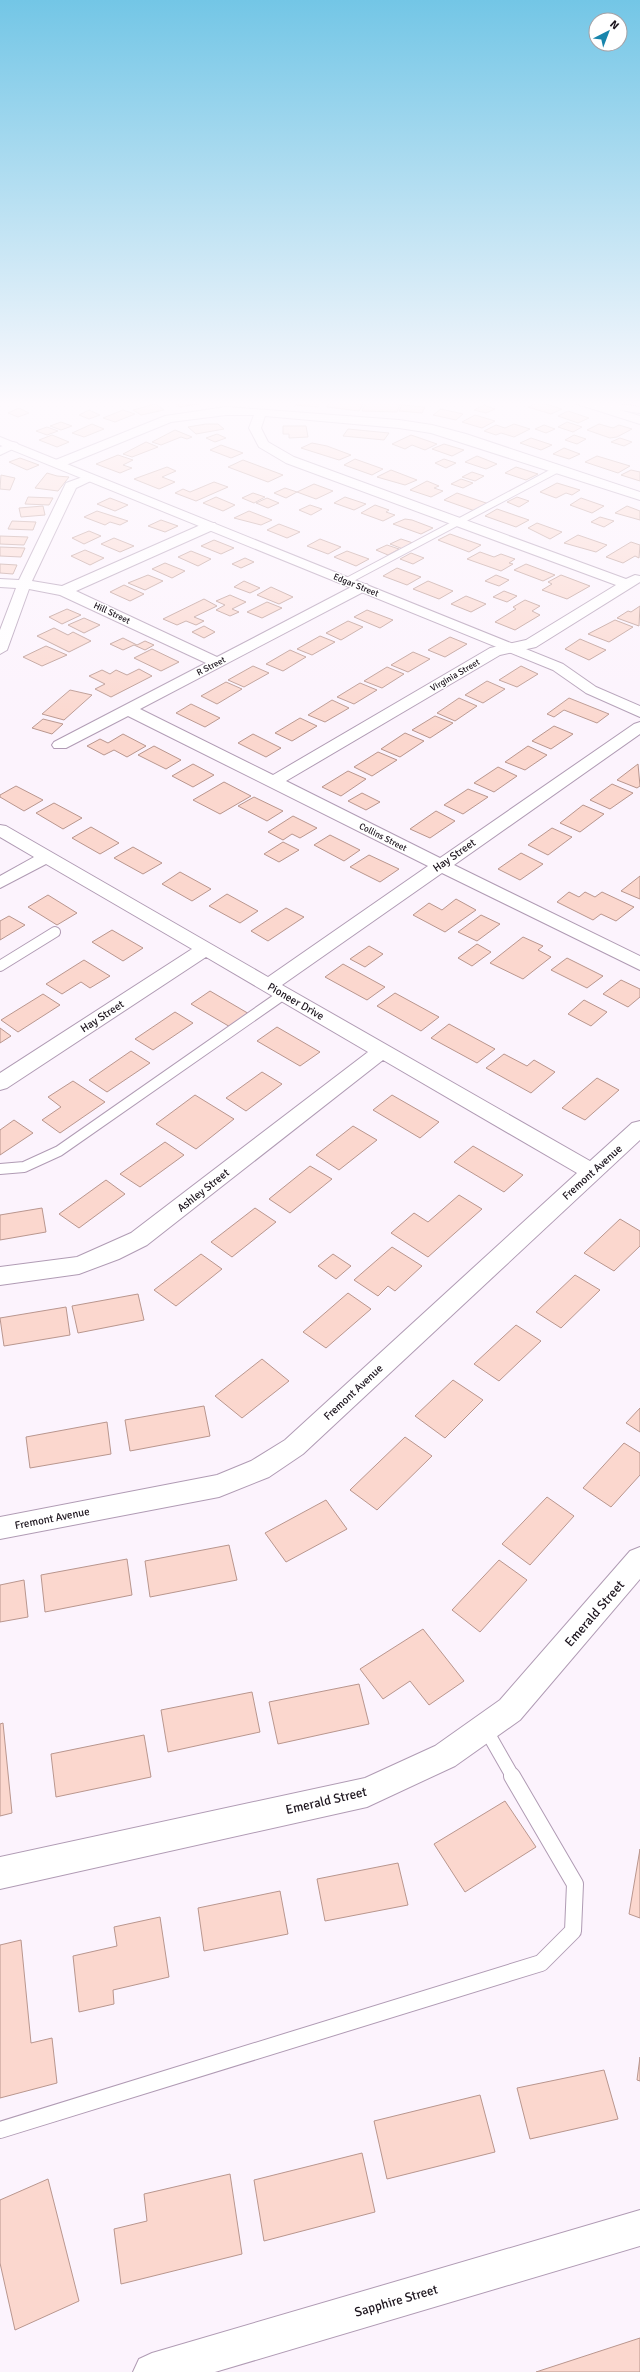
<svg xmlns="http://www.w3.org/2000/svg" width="640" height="2372" font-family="Signika,sans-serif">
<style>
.building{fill:#fbd7ce;stroke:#b9968e}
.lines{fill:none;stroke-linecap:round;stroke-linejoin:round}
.service-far3-casing{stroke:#b09bb4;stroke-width:8}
.service-far2-casing{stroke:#b09bb4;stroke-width:12}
.service-far1-casing{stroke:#b09bb4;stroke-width:15}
.service-casing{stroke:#b09bb4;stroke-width:18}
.minor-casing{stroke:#b09bb4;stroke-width:2}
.tertiary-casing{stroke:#b09bb4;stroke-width:2}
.service-far3{stroke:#fff;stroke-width:6}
.service-far2{stroke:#fff;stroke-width:10}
.service-far1{stroke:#fff;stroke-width:13}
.service{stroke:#fff;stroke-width:16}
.minor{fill:#fff;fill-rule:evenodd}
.tertiary{fill:#fff;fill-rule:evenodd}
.labels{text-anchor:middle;stroke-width:3;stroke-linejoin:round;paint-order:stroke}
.far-street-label{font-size:9px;fill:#1d151e;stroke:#fff}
.street-label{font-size:11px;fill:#1d151e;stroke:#fff}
.near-street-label{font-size:13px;fill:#1d151e;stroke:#fff}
</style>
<rect width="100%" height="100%" fill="#fcf3fd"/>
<g class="building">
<path d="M173,401h34l1,1 -28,5z"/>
<path d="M263,401h27l-2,3z"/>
<path d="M297,401h24l-3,6 -23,-2z"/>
<path d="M330,401h1l32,3 -4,7 -32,-4z"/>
<path d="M367,401l33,3 -3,8 -35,-1z"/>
<path d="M539,402l23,7 -11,5 -23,-7z"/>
<path d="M155,404l9,6 -23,5 -8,-5z"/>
<path d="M402,405l23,2 -3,6 -23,-2z"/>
<path d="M484,405l11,4 -9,4 -12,-3z"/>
<path d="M19,408l10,5 -11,4 -10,-4z"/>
<path d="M441,409l22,5 -7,6 -23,-5z"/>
<path d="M89,410l11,5 -11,4 -10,-4z"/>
<path d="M123,410l12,4 -20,8 -12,-4z"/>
<path d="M568,411l21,7 -11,5 -20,-7z"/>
<path d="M475,415l20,6 -13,7 -20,-6z"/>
<path d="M61,422l11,4 -11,4 -11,-4z"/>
<path d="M567,422l15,5 -9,5 -15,-5z"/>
<path d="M92,424l12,5 -20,8 -12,-4z"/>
<path d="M206,424h12l6,5 -28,5 -8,-7z"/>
<path d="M514,424l16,5 -16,8 -13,-4 -5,2 -12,-4 12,-6 9,3z"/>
<path d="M599,424l14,4 6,-3 13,4 -15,8 -7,1 -23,-8z"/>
<path d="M544,425l11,4 -9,4 -11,-4z"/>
<path d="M283,426h23l2,11 -19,1v-4h-6z"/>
<path d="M47,427l11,4 -11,4 -11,-4z"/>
<path d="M348,429l41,4 -5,7 -41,-4z"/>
<path d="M175,430l17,7 -5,2 -6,-2 -20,8 -9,-3z"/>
<path d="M217,434l9,4 -11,4 -9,-4z"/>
<path d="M52,435l17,7 -12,5 -18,-7z"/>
<path d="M411,435l26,9 -12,6 -13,-5 -7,4 -13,-5z"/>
<path d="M574,435l12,4 -9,5 -12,-4z"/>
<path d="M531,438l21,7 -11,5 -21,-7z"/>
<path d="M620,438l12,4 -8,4 -13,-4z"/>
<path d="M146,442l12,5 -26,10 -9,-3z"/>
<path d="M312,443l15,3 24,9 -12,5 -38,-12z"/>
<path d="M444,444l20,6 -12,6 -20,-7z"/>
<path d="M221,445l22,8 -12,5 -21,-8z"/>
<path d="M564,448l16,6 -11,5 -16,-5z"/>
<path d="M118,455l15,5 -10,5 9,3 -12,5 -24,-9z"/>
<path d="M477,456l20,8 -11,5 -21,-7z"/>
<path d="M597,456l33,10 -12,7 -33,-11z"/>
<path d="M20,458l19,7 -12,5 -18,-8z"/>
<path d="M355,459l28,10 -11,6 -28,-10z"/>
<path d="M444,459l12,4 -10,5 -11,-5z"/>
<path d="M243,460l40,15 -15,7 -40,-15z"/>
<path d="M167,467l9,4 -14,6 13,5 -16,7 -25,-10z"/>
<path d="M516,467l22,7 -12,6 -21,-7z"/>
<path d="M391,470l26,10 -12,5 -28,-8z"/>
<path d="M631,470l9,2v9l-19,-6z"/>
<path d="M472,472l12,4 -9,5 -13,-4z"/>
<path d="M47,473l10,3 12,1 -11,14 -23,-3z"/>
<path d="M1,475l14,3 -5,12 -10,-1z"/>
<path d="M461,479l12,4 -10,5 -12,-4z"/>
<path d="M427,481l12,5 -5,2 9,3 -12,6 -21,-7z"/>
<path d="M214,482l14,5 -32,14 -21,-8 8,-4 7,3z"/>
<path d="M557,483l23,7 -8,5 -6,-2 -10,5 -16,-6z"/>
<path d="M314,484l19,7 -17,8 -19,-7z"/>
<path d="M285,488l12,4 -11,6 -12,-5z"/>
<path d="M253,493l12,4 -11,6 -12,-5z"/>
<path d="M457,493l32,11 -14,7 -31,-11z"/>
<path d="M28,497l25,1 -4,7 -24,-1z"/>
<path d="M216,497l19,8 -12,6 -20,-8z"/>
<path d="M345,497l21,7 -12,6 -20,-7z"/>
<path d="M517,497l12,4 -10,6 -12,-5z"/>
<path d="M110,498l18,7 -13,6 -18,-7z"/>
<path d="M267,498l12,5 -11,5 -12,-5z"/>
<path d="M581,498l23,8 -12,7 -22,-8z"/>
<path d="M310,505l12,4 -11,6 -12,-5z"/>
<path d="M375,505l14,5 -3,2 9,3 -12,6 -22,-8z"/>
<path d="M43,506l2,9 -24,2 -2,-9z"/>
<path d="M627,506l13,5v9l-25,-7z"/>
<path d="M497,509l32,11 -13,7 -31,-11z"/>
<path d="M97,511l31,10 -8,4 -10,-3 -5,3 -21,-8z"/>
<path d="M249,511l23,9 -11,5 -27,-7z"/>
<path d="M600,517l14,4 -10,6 -13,-5z"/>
<path d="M405,519l7,1 21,8 -12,6 -28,-10z"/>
<path d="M161,520l17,6 -13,6 -17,-6z"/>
<path d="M12,521l24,1 -3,8 -25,-1z"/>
<path d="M537,523l25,9 -12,7 -22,-11z"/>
<path d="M279,524l21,8 -13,6 -20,-8z"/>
<path d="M89,531l12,5 -17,8 -12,-6z"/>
<path d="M450,534l31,11 -12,7 -31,-12z"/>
<path d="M578,535l29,10 -11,7 -32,-9z"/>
<path d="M0,536l28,1 -4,8 -24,-1z"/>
<path d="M114,538l20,8 -14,6 -19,-8z"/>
<path d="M320,539l21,8 -13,7 -21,-8z"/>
<path d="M401,539l12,4 -10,6 -13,-5z"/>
<path d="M214,540l20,8 -13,6 -20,-8z"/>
<path d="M631,542l9,3 -1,13 -4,-2 -12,7 -17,-6z"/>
<path d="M387,545l12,4 -11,6 -12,-5z"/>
<path d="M0,547l25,1 -4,9 -21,-1z"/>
<path d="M85,550l19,8 -14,7 -19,-9z"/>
<path d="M191,551l20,8 -13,7 -20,-9z"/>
<path d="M347,551l22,8 -13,7 -22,-9z"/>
<path d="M480,552l14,5 7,-3 14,5 -6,4 4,1 -12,7 -34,-12z"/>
<path d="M411,553l13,5 -11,6 -13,-5z"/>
<path d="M245,558l9,4 -13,6 -9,-4z"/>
<path d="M165,563l20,8 -13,7 -20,-9z"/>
<path d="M0,564l17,1 -4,9 -13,-1z"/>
<path d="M526,564l29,11 -12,6 -29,-11z"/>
<path d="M397,568l24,9 -14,8 -24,-9z"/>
<path d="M148,575l15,6 -18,9 -17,-7z"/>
<path d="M496,575l13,5 -10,6 -14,-5z"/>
<path d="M561,575l29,11 -23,13 -25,-9 10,-6 -4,-2z"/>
<path d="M244,581l16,7 -10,5 -16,-6z"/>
<path d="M428,581l25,10 -14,8 -26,-10z"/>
<path d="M124,585l20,9 -14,7 -20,-9z"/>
<path d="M271,587l22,10 -14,7 -22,-9z"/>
<path d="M504,591l13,5 -10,6 -14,-5z"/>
<path d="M230,595l16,7 -14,7 7,3 -9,4 -14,-6 9,-5 -9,-4z"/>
<path d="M466,596l20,8 -15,8 -20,-8z"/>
<path d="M204,599l13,7 -23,11 10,4 -8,4 -10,-4 -9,4 -14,-6z"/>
<path d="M525,600l15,6 -8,5 8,4 -25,15 -20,-8 21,-13 -3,-2z"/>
<path d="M267,602l15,6 -20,10 -15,-6z"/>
<path d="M640,606l-1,20 -22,-8 11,-7 3,1z"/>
<path d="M67,609l14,6 -19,9 -13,-7z"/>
<path d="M367,610l26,10 -13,8 -26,-11z"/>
<path d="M84,618l16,7 -16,8 -16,-8z"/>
<path d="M615,620l18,7 -24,15 -21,-8z"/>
<path d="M348,621l15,6 -22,13 -15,-7z"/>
<path d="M204,626l11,6 -11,6 -12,-6z"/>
<path d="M54,628l14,7 5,-3 18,9 -22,11 -32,-16z"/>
<path d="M320,636l15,6 -23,13 -15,-6z"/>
<path d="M450,637l17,7 -22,13 -17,-7z"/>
<path d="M123,638l14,7 8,-4 9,4 -9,5 -11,-5 -11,5 -13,-6z"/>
<path d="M580,639l26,11 -17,10 -24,-11z"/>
<path d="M46,646l21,9 -25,11 -19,-9z"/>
<path d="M152,649l27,13 -18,9 -27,-13z"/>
<path d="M290,650l16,7 -23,14 -17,-7z"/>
<path d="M413,652l17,7 -22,13 -17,-7z"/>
<path d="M253,666l16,7 -25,14 -16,-7z"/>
<path d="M521,666l17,8 -21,13 -18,-7z"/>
<path d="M387,667l17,7 -22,14 -18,-7z"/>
<path d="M139,669l13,7 -41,21 -16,-8 10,-5 -16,-8 13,-6 8,4 6,-4 11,5z"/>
<path d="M487,681l18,8 -22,14 -18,-8z"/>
<path d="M226,682l16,7 -25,15 -16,-8z"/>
<path d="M360,683l17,7 -23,14 -17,-7z"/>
<path d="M70,690l22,5 -28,25 -22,-6z"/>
<path d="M459,698l18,8 -22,15 -18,-8z"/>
<path d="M569,698l40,16 -12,9 -33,-13 -10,7 -7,-3z"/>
<path d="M332,700l17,8 -24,14 -17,-7z"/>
<path d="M191,704l29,14 -15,9 -29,-14z"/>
<path d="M435,716l18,7 -23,15 -18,-8z"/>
<path d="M300,718l17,8 -25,15 -17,-8z"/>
<path d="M43,719l20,5 -11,10 -20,-6z"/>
<path d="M554,726l19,8 -22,15 -19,-8z"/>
<path d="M405,733l19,8 -24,16 -19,-8z"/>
<path d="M123,734l23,12 -19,11 -13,-7 -10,5 -17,-9 13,-7 8,4z"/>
<path d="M253,734l28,14 -15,9 -28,-14z"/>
<path d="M154,746l27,14 -15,9 -28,-14z"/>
<path d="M528,746l19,9 -22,15 -20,-8z"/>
<path d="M378,752l19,8 -25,16 -18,-9z"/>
<path d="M193,764l21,11 -21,12 -21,-11z"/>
<path d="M638,764l2,22 -3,2 -20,-8z"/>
<path d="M498,767l19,9 -23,16 -20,-9z"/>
<path d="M348,771l18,8 -25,17 -19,-9z"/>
<path d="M224,782l27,14 -31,18 -27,-14z"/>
<path d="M612,784l21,9 -23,16 -20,-9z"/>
<path d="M16,786l27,14 -19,11 -24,-14v-2z"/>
<path d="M468,789l20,8 -25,17 -19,-9z"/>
<path d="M362,793l18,9 -14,8 -18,-9z"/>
<path d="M254,797l29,14 -16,10 -29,-15z"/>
<path d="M54,803l28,15 -19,11 -27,-16z"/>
<path d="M583,805l21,9 -24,18 -20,-9z"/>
<path d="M436,811l19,10 -25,17 -20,-9z"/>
<path d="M293,816l24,12 -17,10 -8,-4 -9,6 -15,-8z"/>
<path d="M91,827l28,16 -19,11 -28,-16z"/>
<path d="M552,828l20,9 -24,18 -20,-10z"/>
<path d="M330,835l30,15 -16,11 -30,-16z"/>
<path d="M283,842l16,8 -20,12 -15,-8z"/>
<path d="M133,847l29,16 -19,11 -29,-16z"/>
<path d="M521,853l22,11 -23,16 -22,-11z"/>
<path d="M369,855l30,14 -19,13 -30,-15z"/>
<path d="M180,872l31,17 -19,12 -30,-17z"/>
<path d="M640,876v23l-19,-8z"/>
<path d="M569,892l10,5 6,-5 10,5 7,-5 32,15 -18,14 -15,-7 -8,6 -36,-18z"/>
<path d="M227,894l31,17 -18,12 -31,-17z"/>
<path d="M48,895l29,18 -20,12 -29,-18z"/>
<path d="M456,899l20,11 -31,22 -32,-17 16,-12 13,7z"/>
<path d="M286,908l18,9 -36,24 -17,-10z"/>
<path d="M481,915l19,9 -23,17 -19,-9z"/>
<path d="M9,916l16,9 -25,15v-19z"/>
<path d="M112,930l31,18 -20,13 -31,-19z"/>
<path d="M523,937l20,9 -5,4 13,7 -28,22 -33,-16z"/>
<path d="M477,944l14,8 -19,14 -14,-8z"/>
<path d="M369,946l14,8 -18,13 -15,-8z"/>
<path d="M567,958l36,18 -16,12 -36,-18z"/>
<path d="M84,960l26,16 -20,12 -9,-6 -19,12 -16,-10z"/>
<path d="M343,964l42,23 -18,13 -42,-23z"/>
<path d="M621,980l19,9v8l-12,10 -25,-13z"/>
<path d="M210,991l41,24 -19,13 -41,-24z"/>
<path d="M395,993l44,24 -18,14 -44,-25z"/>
<path d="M43,994l17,11 -42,27 -17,-12z"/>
<path d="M584,1000l23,12 -16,14 -23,-12z"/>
<path d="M175,1012l18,11 -40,27 -18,-11z"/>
<path d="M449,1024l46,25 -18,14 -46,-25z"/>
<path d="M277,1027l43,25 -20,14 -43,-25z"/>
<path d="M0,1028l11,8 -11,7z"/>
<path d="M131,1051l19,12 -43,29 -18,-12z"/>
<path d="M504,1054l23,12 7,-6 21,12 -24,21 -45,-25z"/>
<path d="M262,1072l20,12 -36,27 -20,-13z"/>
<path d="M597,1078l22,12 -34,30 -23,-12z"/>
<path d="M73,1081l32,21 -45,31 -18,-13 19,-13 -13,-10z"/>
<path d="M195,1095l39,24 -38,30 -40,-25z"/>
<path d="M392,1095l47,27 -19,16 -47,-28z"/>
<path d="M14,1120l19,13 -33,22v-25z"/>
<path d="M353,1126l24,14 -38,30 -23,-15z"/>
<path d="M165,1142l19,13 -44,32 -20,-13z"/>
<path d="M473,1146l50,29 -19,17 -50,-30z"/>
<path d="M310,1166l22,13 -42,34 -21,-14z"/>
<path d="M106,1180l19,14 -46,34 -20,-14z"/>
<path d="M459,1195l23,14 -54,48 -37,-24 23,-20 14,9z"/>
<path d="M42,1208l4,24 -46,8v-25z"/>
<path d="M255,1208l21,14 -44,35 -21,-15z"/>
<path d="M620,1219l20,12v15l-26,25 -30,-18z"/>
<path d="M392,1247l30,19 -27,25 -7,-5 -10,10 -24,-16z"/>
<path d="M201,1254l21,15 -46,37 -22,-16z"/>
<path d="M333,1254l18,12 -15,13 -18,-13z"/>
<path d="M575,1275l25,15 -39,38 -25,-16z"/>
<path d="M348,1293l23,16 -45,39 -23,-16z"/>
<path d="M138,1294l6,26 -66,13 -6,-27z"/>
<path d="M66,1307l4,28 -66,11 -4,-28z"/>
<path d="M516,1325l25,16 -42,40 -25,-17z"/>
<path d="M262,1359l27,22 -47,37 -27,-22z"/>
<path d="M453,1380l30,20 -38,38 -30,-22z"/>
<path d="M204,1406l6,30 -80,15 -5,-31z"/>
<path d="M640,1408v24l-14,-9z"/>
<path d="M107,1422l4,32 -81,14 -4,-31z"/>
<path d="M405,1437l27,19 -55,54 -27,-20z"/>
<path d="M624,1443l16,10v22l-29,32 -28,-19z"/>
<path d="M547,1497l27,19 -44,49 -28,-21z"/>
<path d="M326,1500l21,29 -61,33 -21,-29z"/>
<path d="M229,1545l8,35 -87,17 -5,-36z"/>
<path d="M127,1559l5,36 -87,17 -4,-37z"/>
<path d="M499,1560l28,20 -47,52 -28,-22z"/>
<path d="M24,1580l4,37 -28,5v-37z"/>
<path d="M423,1629l41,52 -35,24 -19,-24 -27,18 -23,-30z"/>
<path d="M359,1684l10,40 -91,20 -9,-42z"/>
<path d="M252,1692l8,40 -92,20 -7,-42z"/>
<path d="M3,1723l9,90 -12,3v-92z"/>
<path d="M144,1735l7,42 -95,20 -5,-43z"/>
<path d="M505,1801l31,46 -71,45 -31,-48z"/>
<path d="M640,1849v69l-11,-4z"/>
<path d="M398,1863l10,42 -83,16 -8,-42z"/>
<path d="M280,1891l8,43 -84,17 -6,-43z"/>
<path d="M160,1917l9,60 -56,13 1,14 -35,8 -6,-56 44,-10 -3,-19z"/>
<path d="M21,1940l10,103 21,-5 5,45 -57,15v-153z"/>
<path d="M640,2057v24l-3,-1z"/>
<path d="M604,2070l14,49 -88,20 -13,-51z"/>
<path d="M480,2095l15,57 -108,27 -13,-58z"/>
<path d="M362,2153l13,59 -111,29 -10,-61z"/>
<path d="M230,2174l12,80 -121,30 -7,-55 33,-8 -3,-27z"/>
<path d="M48,2179l31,122 -64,29 -15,-67v-63z"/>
<path d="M640,2338v34h-104z"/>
</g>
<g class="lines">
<defs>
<g id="service-far3">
<path d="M580,401l60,9"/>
<path d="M347,581l211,-112"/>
</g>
<g id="service-far2">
<path d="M0,966l55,-34"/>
<path d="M0,1169l24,-2 35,-16 225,-157"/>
</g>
<path id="service-far1" d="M485,1728l28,49"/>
<path id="service" d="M0,2130l541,-167 32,-32 2,-47 -63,-108"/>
<g id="minor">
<path d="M226,407l173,13 33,5 34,9 174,58v8l-209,-67 -32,-5 -134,-12 -4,12 7,14 26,15 332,122 9,-4 5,1v6l-104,65 -36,8 -214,126 154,77 194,-134 6,-2v12l-186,131 186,91v14l-198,-97 -160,112 308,176 42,-38 8,-2v19l-337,314 -34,23 -50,20 -219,42v-22l217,-42 34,-14 34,-21 292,-267 -194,-113 -236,185 -28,14 -40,15 -79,11v-18l77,-10 54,-24 237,-181 -162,-95 -199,131 -7,2v-17l192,-124 -146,-85 -46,24v-12l34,-19 -34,-20v-12l6,1 262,151 160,-111 -300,-150 -62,32h-12l-2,-3 2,-3 152,-79 -146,-68 -31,-6 -22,61 -7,4v-24l16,-42 -16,-1v-8l19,1 47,-97 25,-9 6,4 -21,10 -44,93 30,5 143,-63h10l2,3 -2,3 -139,62 141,66 140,-73h10l2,3 -2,3 -227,119 133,66 217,-127 36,-8 90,-55 -330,-122 -27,-16 -10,-19 5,-13h-28l-55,7 -110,45 -4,1 -6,-4 2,-3 112,-45z"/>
<path d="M13,442l4,1 2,3 -19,9v-8z"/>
<path d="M640,1547v32l-120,141 -65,46 -88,41 -367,82v-32l365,-79 70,-32 65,-46 130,-149z"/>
<path d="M640,2210v36l-425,126h-82l6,-13 13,-6z"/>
</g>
<g id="tertiary">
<path d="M572,401h18l50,15v8l-66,-21z"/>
<path d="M0,437l563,227 33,23 44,19v11l-54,-24 -33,-23 -553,-225z"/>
</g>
</defs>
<use href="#service-far3" class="service-far3-casing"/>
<use href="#service-far2" class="service-far2-casing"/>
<use href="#service-far1" class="service-far1-casing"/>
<use href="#service" class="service-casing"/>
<use href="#minor" class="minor-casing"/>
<use href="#tertiary" class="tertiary-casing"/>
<use href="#service-far3" class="service-far3"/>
<use href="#service-far2" class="service-far2"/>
<use href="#service-far1" class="service-far1"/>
<use href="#service" class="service"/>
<use href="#minor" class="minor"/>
<use href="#tertiary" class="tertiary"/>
</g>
<linearGradient id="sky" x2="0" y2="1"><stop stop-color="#73c6e6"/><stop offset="0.55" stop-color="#fefafe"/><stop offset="1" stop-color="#fefafe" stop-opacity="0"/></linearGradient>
<rect width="640" height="733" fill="url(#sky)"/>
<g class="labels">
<g class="far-street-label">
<text transform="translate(356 585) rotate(22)" y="3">Edgar Street</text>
<text transform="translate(112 613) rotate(25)" y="3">Hill Street</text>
<text transform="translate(211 666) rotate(-27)" y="3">R Street</text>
<text transform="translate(455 675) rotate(-30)" y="3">Virginia Street</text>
<text transform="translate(383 837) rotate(27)" y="3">Collins Street</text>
</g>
<g class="street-label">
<text transform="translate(454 855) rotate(-35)" y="4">Hay Street</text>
<text transform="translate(296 1001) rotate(30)" y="4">Pioneer Drive</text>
<text transform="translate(102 1016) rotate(-33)" y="4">Hay Street</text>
<text transform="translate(592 1172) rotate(-42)" y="4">Fremont Avenue</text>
<text transform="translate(203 1190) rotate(-38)" y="4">Ashley Street</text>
<text transform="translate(353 1392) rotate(-43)" y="4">Fremont Avenue</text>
<text transform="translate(52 1518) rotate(-11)" y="4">Fremont Avenue</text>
</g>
<g class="near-street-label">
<text transform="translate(594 1613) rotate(-49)" y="5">Emerald Street</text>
<text transform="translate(326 1800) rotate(-13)" y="5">Emerald Street</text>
<text transform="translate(396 2300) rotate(-16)" y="5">Sapphire Street</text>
</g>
</g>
<g transform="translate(608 32) rotate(42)"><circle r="19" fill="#ffffff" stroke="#a5a1a5"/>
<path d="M0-3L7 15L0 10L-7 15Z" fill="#1885ac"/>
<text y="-6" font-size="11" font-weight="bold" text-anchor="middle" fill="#1d151e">N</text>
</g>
</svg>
